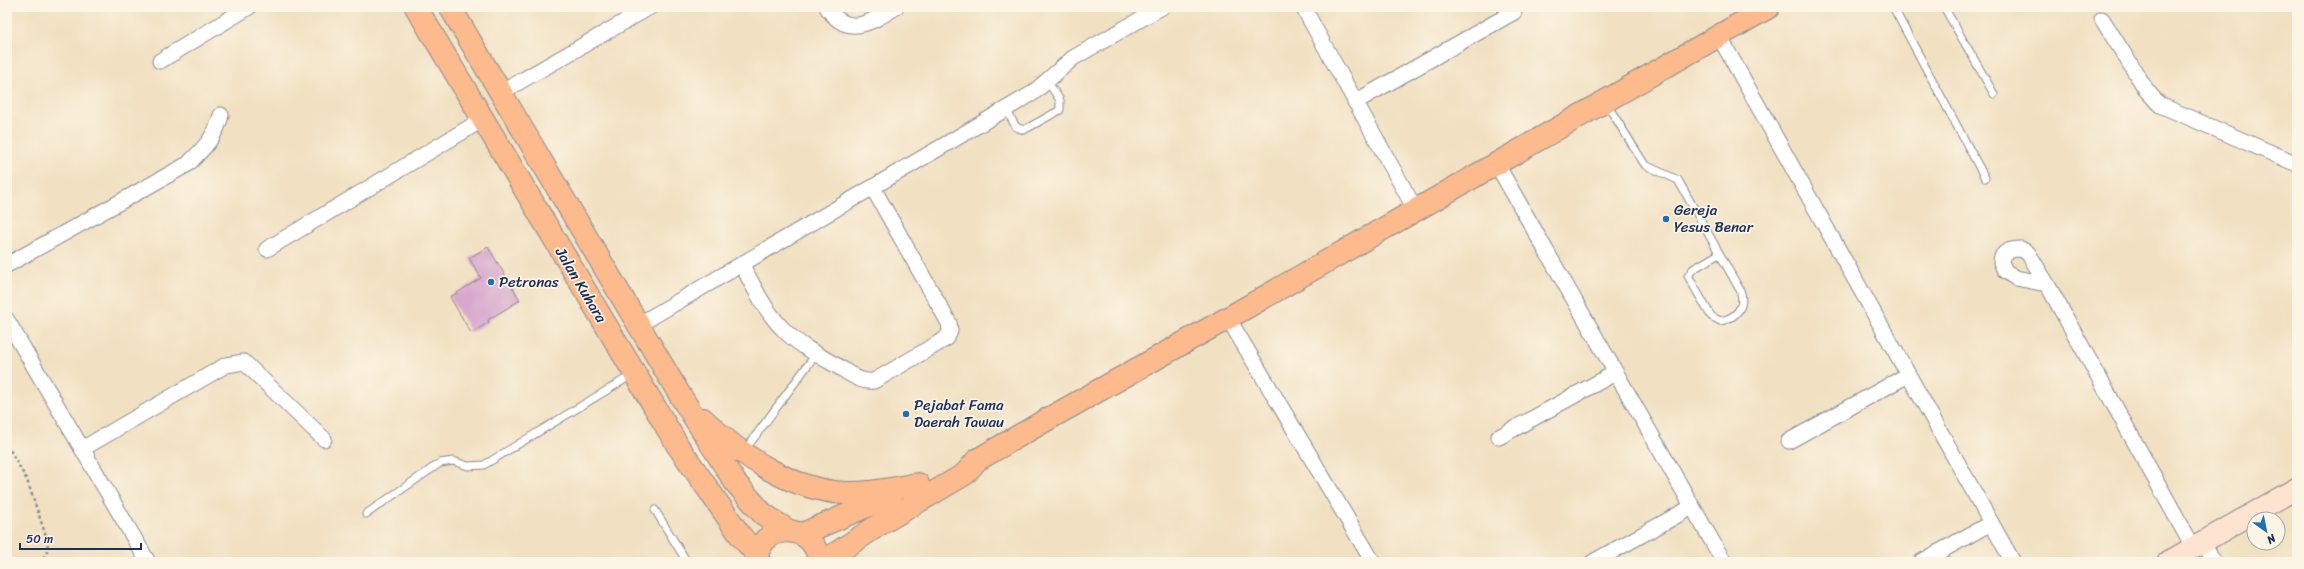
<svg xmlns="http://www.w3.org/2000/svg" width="2304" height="569" font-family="Sriracha,sans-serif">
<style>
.building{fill:#d8a7ce}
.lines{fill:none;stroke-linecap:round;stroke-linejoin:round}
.lane-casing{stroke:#868890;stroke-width:9}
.street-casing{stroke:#868890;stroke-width:17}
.secondary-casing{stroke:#868890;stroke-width:23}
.primary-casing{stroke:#868890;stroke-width:24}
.path{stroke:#868890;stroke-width:2.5;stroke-dasharray:3 3;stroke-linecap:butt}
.lane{stroke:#fff;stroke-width:7}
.street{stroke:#fff;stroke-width:15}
.secondary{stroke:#fee3d1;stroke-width:21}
.primary{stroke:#fcba8d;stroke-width:22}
.poi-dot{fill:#1f6fb2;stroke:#fcf5e5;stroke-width:1.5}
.labels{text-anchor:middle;stroke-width:3.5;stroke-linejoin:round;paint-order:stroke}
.poi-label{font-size:15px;fill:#1b2f5e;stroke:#fcf5e5;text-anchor:start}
.street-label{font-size:15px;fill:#1b2f5e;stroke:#fcf5e5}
</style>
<rect width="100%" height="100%" fill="#fcf5e5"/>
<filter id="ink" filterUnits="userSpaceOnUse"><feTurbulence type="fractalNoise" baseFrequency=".025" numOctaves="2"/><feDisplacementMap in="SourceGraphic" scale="8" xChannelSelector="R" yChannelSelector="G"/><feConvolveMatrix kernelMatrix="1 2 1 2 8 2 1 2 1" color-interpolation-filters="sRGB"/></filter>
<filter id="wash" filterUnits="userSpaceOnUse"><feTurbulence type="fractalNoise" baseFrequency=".012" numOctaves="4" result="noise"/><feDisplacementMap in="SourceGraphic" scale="16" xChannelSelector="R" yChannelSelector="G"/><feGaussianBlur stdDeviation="0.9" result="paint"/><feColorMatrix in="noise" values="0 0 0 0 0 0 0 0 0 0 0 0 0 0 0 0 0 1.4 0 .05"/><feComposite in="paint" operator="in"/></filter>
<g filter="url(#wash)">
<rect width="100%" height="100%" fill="#f1e0c1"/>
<g id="blocks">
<path class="building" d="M488,247l32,53 -32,20 1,2 -18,11 -21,-36 31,-19 -12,-20z"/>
</g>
</g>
<g filter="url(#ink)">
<use href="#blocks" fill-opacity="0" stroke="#868890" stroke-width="1"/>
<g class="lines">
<defs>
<g id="lane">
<path d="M1893,7l92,171"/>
<path d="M1944,7l50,87"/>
<path d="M1606,103l39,62 33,15 62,110c6,16 -3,28 -20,31l-9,-5 -23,-40 5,-7 26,-15"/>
<path d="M1006,109l10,18 8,3 36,-20v-10l-13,-19"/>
<path d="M745,450l71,-96"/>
<path d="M655,510l32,52"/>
<path d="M366,514l74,-51 13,-2 15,5 16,-1 148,-90"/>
</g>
<g id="street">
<path d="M827,7c20,32 45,15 69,0"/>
<path d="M1303,7l112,202"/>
<path d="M2102,19l45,72 13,14 137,59"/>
<path d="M1719,36l294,526"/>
<path d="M160,61l89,-54"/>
<path d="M500,93l150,-86"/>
<path d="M1355,102l159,-90"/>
<path d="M1496,163l228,399"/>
<path d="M267,249l215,-129"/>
<path d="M7,265l181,-101c15,-15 28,-27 33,-49"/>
<path d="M742,265c12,22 23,46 41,64 15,16 37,27 56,38 11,7 22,16 35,14l73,-43 3,-7 -1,-8 -76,-135"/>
<path d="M2047,284l-31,-6 -11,-7 -4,-9c0,-11 11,-13 20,-13l7,4 19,31 146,263"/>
<path d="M1228,318l145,244"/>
<path d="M7,320l141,242"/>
<path d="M638,325l395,-232 40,-35 89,-51"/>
<path d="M1499,437l116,-64"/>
<path d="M1789,441l119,-66"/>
<path d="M82,449l144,-84 18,-3 80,77"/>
<path d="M2203,542l11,20"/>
<path d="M1593,562l99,-55"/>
<path d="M1921,562l70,-39"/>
</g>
<path id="secondary" d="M2168,562l129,-74"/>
<g id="primary">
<path d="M416,7l262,439 62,89 18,21"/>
<path d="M450,7l230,388 55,87 28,32 26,17"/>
<path d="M703,419c38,37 88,71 142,74 24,1 49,-5 73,-9"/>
<path d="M802,534l89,-38"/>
<path d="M757,562c-1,-39 58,-43 62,0"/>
<path d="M823,562l54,-36 88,-52 12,-14 71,-41 180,-101 541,-311"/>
</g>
</defs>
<use href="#lane" class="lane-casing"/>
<use href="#street" class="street-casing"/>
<use href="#secondary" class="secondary-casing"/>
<use href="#primary" class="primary-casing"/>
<path class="path" d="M7,445l20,35 21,62 -1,9 -6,11"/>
<use href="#lane" class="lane"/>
<use href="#street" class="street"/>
<use href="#secondary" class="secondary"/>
<use href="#primary" class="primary"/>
</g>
</g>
<g class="poi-dot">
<circle cx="1666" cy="219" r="4"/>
<circle cx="491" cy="282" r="4"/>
<circle cx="906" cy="414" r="4"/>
</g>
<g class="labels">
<g class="poi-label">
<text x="1674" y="215">Gereja<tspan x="1674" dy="17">Yesus Benar</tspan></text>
<text x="499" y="287">Petronas</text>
<text x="914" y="410">Pejabat Fama<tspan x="914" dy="17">Daerah Tawau</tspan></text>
</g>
<g class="street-label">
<text transform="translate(581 285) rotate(59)" y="5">Jalan Kuhara</text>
</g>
</g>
<rect width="2304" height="569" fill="none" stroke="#fcf5e5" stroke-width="24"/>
<g transform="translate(2266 531) rotate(147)"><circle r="19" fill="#fcf5e5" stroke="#a2a6af"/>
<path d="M0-3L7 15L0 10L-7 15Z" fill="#1f6fb2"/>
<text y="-6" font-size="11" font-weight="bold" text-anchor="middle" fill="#1b2f5e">N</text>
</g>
<path d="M20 543v6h121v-6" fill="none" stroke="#1b2f5e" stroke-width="2"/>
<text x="26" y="543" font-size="12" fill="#1b2f5e" stroke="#fcf5e5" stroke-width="3" paint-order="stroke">50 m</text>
</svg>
